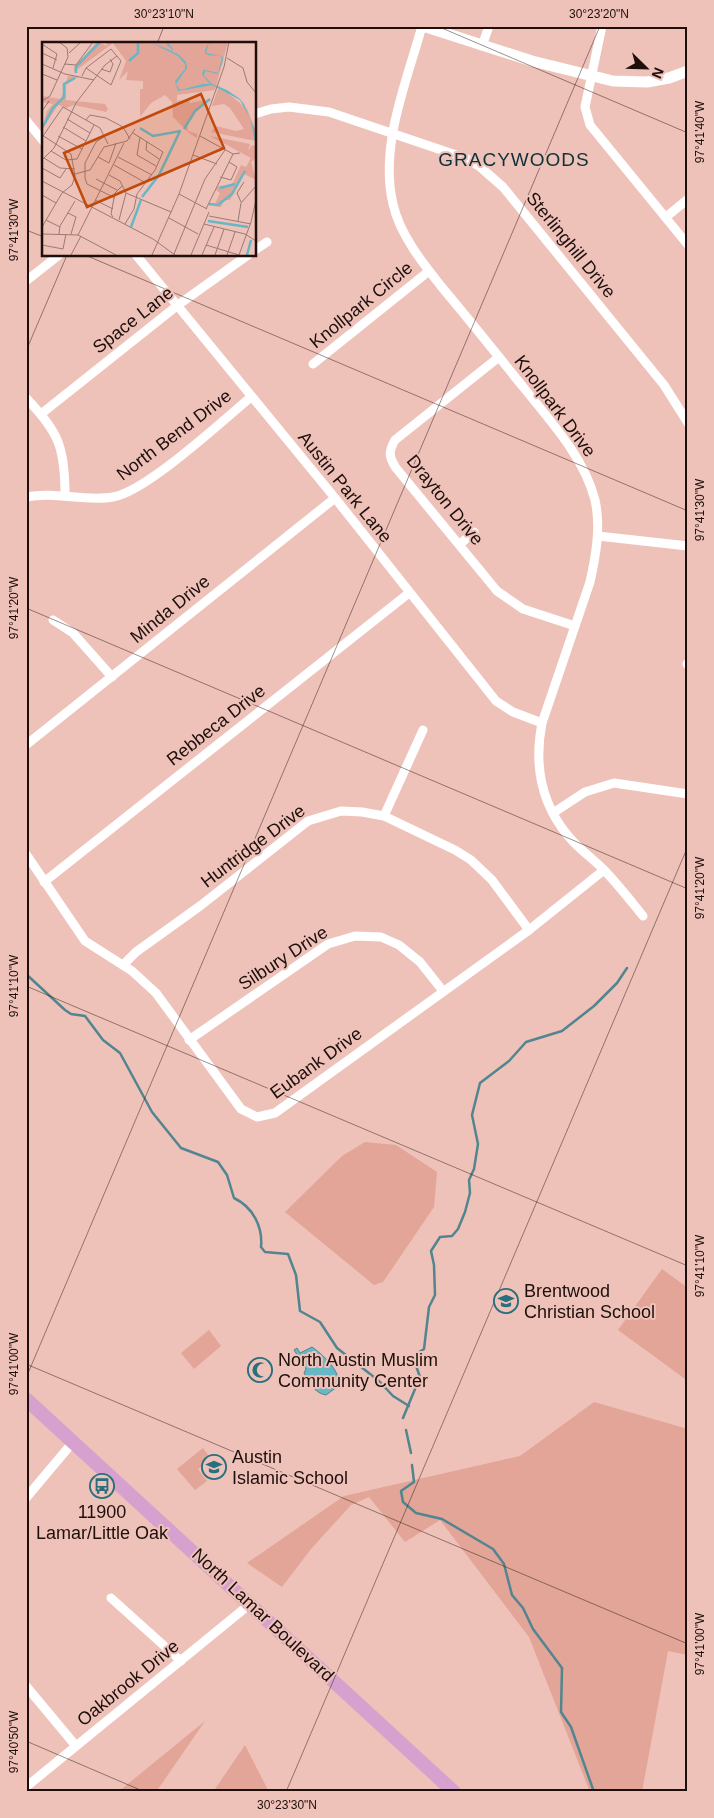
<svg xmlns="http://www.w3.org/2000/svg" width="714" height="1818" font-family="Helvetica,sans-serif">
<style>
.green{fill:#e2a598}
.water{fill:#68b7c7;stroke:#52858f}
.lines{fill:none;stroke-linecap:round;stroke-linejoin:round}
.stream{stroke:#52858f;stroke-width:2.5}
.minor{stroke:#fff;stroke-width:9}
.tertiary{stroke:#fff;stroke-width:11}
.primary{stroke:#d6a1ce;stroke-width:14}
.ticks{fill:none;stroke:#1e0f0c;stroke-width:1;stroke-opacity:0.45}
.labels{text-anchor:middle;stroke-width:4;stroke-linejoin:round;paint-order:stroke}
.street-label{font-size:18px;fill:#1e0f0c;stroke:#eec2b9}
.poi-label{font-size:18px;fill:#1e0f0c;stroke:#eec2b9;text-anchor:start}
.neighbourhood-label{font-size:19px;letter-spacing:1px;fill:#103138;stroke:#eec2b9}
.inset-river{fill:none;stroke:#68b7c7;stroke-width:2.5}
.inset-road{fill:none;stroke:#9b7a74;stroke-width:1}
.view{fill:#c04a0c;fill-opacity:0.15;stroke:#c04a0c;stroke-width:2.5}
.inset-edge{fill:none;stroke:#1e0f0c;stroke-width:2.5}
.neatline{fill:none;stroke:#1e0f0c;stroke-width:2}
.ticks-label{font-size:12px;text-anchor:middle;fill:#1e0f0c}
</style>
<rect width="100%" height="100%" fill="#eec2b9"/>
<g class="green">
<path d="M365,1142l31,3 41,27 -3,35 -51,75 -9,3 -89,-73 57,-56z"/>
<path d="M662,1269l26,19v93l-70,-51z"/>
<path d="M209,1330l12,16 -27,23 -13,-16z"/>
<path d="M594,1402l94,27v226l-20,-4 -26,141h-52l-61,-155 -89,-117 -35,22 -36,-45 -18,8 -40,44 -29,38 -35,-24 97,-67 176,-40z"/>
<path d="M203,1448l8,11 -13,10 9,12 -12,9 -18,-21z"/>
<path d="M205,1721l-49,71h-38z"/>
<path d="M245,1745l24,47h-56z"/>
</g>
<path class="water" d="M312,1347c10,7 32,26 25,40l-11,8c-12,-2 -17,-13 -22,-22l2,-4 -12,-19 3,-2 3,5z"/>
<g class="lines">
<g class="stream">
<path d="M26,974l39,36 6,4 14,2 18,24 17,13 32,59 29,36 37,14 9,13 7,23c19,9 29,29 27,49l4,5 23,2 8,21 4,36 20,11 17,26 42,33 14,15 16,10"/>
<path d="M403,1418l17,-41 -6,-17 2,-6 8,-5 5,-42 6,-12 -1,-30 -3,-14 9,-14 12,-1 6,-7 7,-17 5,-19 -1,-13 5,-11 4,-25 -6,-29 8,-32 29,-22 17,-19 36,-11 32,-25 23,-23 10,-15"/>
<path d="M406,1430l5,23"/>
<path d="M412,1465l2,17 -13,9 2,11 13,11 26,6 51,30 11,15 8,31 11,13 10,21 29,39 -1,44 10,15 23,65"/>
</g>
<g class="minor">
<path d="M422,26c-15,55 -43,120 -29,178 7,32 32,62 52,87 27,32 53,65 79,97 27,34 60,69 71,112 6,27 1,55 -5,82l-48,141c-8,41 -1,81 27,114 10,12 23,21 34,32 14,14 27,31 40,47"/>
<path d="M602,26l-17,81 5,18 98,120"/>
<path d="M482,46l7,-20"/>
<path d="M255,114l16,-5 18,-2 40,5 136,46 14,8 24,21 161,198 24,38"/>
<path d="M26,120l18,22"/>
<path d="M666,217l22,-18"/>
<path d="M255,250l12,-8"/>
<path d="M136,255l199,243 161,203 17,11 29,11"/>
<path d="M26,281l33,-26"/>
<path d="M499,357l-104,83c-7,12 -6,17 1,28l101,123 26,18 52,17"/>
<path d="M313,364l116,-93"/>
<path d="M26,398c33,34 39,50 39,97"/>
<path d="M41,414l137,-109 70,-50"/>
<path d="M26,497c29,-6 59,5 87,0 34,-6 109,-76 138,-100"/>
<path d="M598,536l90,10"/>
<path d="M460,544l14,-12"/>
<path d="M53,620l20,13 39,44"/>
<path d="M687,664l1,-1"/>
<path d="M26,745l309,-247"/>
<path d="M553,813l32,-21 29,-9 74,11"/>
<path d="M384,816l39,-86"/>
<path d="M26,854l59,87 47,30 24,22 85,116 16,8 18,-4 254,-183 75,-60"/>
<path d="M44,882l365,-289"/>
<path d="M123,965l13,-13 64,-46 108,-85 33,-10 21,1 22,4 71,34 16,10 21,20 37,50"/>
<path d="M189,1040l139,-96 27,-8 26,1 18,8 21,17 23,29"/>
<path d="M26,1498l47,-56"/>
<path d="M111,1598l70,63"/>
<path d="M26,1686l50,60"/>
<path d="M26,1787l224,-183"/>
</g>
<path class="tertiary" d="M423,26l109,35 81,20 34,1 22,-4 19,-7"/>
<path class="primary" d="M26,1399l428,393"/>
</g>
<path class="ticks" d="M437,26l251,107M157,44l7,-18M26,230l18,7M85,255l603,256M26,351l41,-96M26,608l662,281M26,986l662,280M26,1364l662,280M26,1378l574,-1352M26,1741l119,51M286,1792l402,-946"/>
<defs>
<symbol id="school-ring" viewBox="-11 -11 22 22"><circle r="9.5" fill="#eec2b9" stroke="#296f7d" stroke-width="1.5"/><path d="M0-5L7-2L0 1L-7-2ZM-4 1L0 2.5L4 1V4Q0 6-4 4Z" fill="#296f7d"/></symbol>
<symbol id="mosque-ring" viewBox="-11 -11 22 22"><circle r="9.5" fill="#eec2b9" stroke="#296f7d" stroke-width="1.5"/><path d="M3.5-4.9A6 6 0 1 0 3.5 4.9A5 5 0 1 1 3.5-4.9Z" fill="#296f7d"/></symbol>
<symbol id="bus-ring" viewBox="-11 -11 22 22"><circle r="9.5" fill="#eec2b9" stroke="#296f7d" stroke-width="1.5"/><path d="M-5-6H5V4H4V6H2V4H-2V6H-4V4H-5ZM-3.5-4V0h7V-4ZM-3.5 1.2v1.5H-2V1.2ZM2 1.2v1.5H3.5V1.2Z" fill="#296f7d"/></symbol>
</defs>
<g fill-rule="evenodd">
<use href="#school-ring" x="492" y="1287" width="28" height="28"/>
<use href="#mosque-ring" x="246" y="1356" width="28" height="28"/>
<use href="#school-ring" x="200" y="1453" width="28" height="28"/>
<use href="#bus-ring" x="88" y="1472" width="28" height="28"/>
</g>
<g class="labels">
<g class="street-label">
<text transform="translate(571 245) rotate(51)" y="6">Sterlinghill Drive</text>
<text transform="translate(361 305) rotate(-39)" y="6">Knollpark Circle</text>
<text transform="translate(133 320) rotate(-38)" y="6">Space Lane</text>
<text transform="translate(555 406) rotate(53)" y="6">Knollpark Drive</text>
<text transform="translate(174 435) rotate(-37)" y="6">North Bend Drive</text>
<text transform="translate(345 487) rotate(51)" y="6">Austin Park Lane</text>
<text transform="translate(445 500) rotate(51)" y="6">Drayton Drive</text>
<text transform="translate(170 609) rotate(-39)" y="6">Minda Drive</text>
<text transform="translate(216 725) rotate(-38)" y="6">Rebbeca Drive</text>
<text transform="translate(253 846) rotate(-37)" y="6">Huntridge Drive</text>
<text transform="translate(283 958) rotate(-33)" y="6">Silbury Drive</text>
<text transform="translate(316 1063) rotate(-36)" y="6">Eubank Drive</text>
<text transform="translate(263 1615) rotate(43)" y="6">North Lamar Boulevard</text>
<text transform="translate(128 1683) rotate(-39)" y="6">Oakbrook Drive</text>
</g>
<g class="poi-label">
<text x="524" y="1297">Brentwood<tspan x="524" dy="21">Christian School</tspan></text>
<text x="278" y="1366">North Austin Muslim<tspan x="278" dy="21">Community Center</tspan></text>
<text x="232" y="1463">Austin<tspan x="232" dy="21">Islamic School</tspan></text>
<text x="102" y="1518" text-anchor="middle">11900<tspan x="102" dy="21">Lamar/Little Oak</tspan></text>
</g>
<g class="neighbourhood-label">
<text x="514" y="166">GRACYWOODS</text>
</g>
</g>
<g transform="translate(42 42)">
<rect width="214" height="214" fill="#eec2b9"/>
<path d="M55,0l10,4 -1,-4h122l-13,48 -38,5v6l12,-2 1,4 21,-4 -18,15 -6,10 1,7 9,3v4l-8,-5 -16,-16 -1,-15 -7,-7 -14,8 -11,14v-28h3v-8l-17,-1 2,-9 -9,9 7,-19 -13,-18 -39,29v-5zM26,34l10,1 -12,8v15l39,4 3,5 -2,3 -32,-7 -8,3 -8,-3 -16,25 5,-19 6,-7 -11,-2v-6l19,3zM177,44l28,23 9,22v10l-45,-9 5,-6 20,5 8,-2 -14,-21 -6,-4 -12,2zM168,94l40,8 -2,7 4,-6 4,1v12l-5,4 5,18 -12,-6 -14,26h-6l-3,7 -7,-1 6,-13 -4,-3 2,-4 14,-1 9,-20 5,2 5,-9z" fill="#e2a598"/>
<path d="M108,0l22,9v-2l-5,-4v-3l6,7 -1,3 6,2 8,8 1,6 -11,16 4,6 23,-6h7l-7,-8 -1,-3 2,-3h1l13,3 4,-15 -2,-2 -12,-1 -3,-2v-3l4,-8 -3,11 14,3 3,1v3l-5,14 -13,-3 -1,5 8,8 15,6 13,9 4,5 10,24 2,18 -6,-28 -10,-18 -28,-15 -34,6 -3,-10 10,-12v-5l-7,-8z" fill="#68b7c7"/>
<path class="inset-river" d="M87,19l9,-8v-11M34,31v-6l24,-25M0,86l11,-20 11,-11v-13l11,-6M98,86l13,8 28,-5M142,87l11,-18 15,-12M178,146l15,-4M100,155l17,-22 21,-44M167,162l9,1 14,-11 13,-23M166,179l40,6M89,185l10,-27M205,213l4,-15"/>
<path class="inset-road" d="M0,2l15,10 -4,14M0,11l15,7M27,11l12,-11M185,16l16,10 4,14 9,11M0,22l23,10 29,6M23,22l11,1 17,-23M59,27l9,3 3,-8 -3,-5M0,32l15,6M40,34l4,-8 25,-19 10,12 -10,24 -25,-17M0,59l8,-5 18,-39 -1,-9 -8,-6M0,69l7,-10 -2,3M25,77l23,14M44,78l4,-5 16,3 17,9 7,12M21,85l23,14M0,93l29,19 4,22 -3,9 -10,8 -20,34M1,94l20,-29 37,21 8,16M16,94l24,13M63,94l-9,6 -11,21v15l2,6 28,14M158,94l33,18 7,-1M98,95l-3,18 19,11M105,99l-1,9 13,9M9,109l15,9 11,-1 17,-34M151,113l24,9M56,115l11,6 7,-20M76,115l34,18M2,116l16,10 15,1M0,118l12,-12 22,-45 29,-38 12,-9M72,123l32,18M0,126l18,10 6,-9M33,132l15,-4 14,-23 23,-6 8,-12M67,133l11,6 6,12 45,19M178,135l11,3 6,-13 -8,-5M54,137l21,11M0,139l111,58 22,16M137,152l28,15M0,153l14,8M53,158l18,9M199,160l-4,-9 7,-11M164,167l27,-55M26,171l8,4 -5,17M167,174l42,8M71,175l-2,-3 4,-21 7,-7M127,176l29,16M4,178l14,7M77,178l7,-27M196,179l3,-18 15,-17M83,182l9,-15 3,-15 18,-24 8,-18 -30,-19M162,182l41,10 11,7M0,192l36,1 38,20M17,192l1,-8 15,-25M36,193l46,-92M0,203l21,4 3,-15M164,203l33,10 12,-33 5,-22M132,212l31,-75 20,-29M29,213l10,-19M110,213l27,-61 45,-127 5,-25M149,213l18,-43M160,213l12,-28M173,213l9,-26M185,213l8,-23"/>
<path class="view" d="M159,52l23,54 -137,59 -23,-54z"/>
<rect width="214" height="214" class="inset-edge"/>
</g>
<rect width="714" height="1818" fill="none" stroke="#eec2b9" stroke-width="55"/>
<g transform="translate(646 68) rotate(113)" stroke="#eec2b9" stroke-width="4" paint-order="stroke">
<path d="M0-4L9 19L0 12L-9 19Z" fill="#1e0f0c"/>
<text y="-8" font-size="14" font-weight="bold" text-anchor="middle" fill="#1e0f0c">N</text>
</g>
<rect x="28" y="28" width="658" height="1762" class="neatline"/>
<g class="ticks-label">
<text x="164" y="18">30°23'10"N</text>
<text x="599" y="18">30°23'20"N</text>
<text transform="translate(700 132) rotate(-90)" y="4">97°41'40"W</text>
<text transform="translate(14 230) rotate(-90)" y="4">97°41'30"W</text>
<text transform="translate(700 510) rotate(-90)" y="4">97°41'30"W</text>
<text transform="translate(14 608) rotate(-90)" y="4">97°41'20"W</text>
<text transform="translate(700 888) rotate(-90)" y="4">97°41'20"W</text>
<text transform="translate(14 986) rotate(-90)" y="4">97°41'10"W</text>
<text transform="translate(700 1266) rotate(-90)" y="4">97°41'10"W</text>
<text transform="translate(14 1364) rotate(-90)" y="4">97°41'00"W</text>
<text transform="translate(700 1644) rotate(-90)" y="4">97°41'00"W</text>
<text transform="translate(14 1742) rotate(-90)" y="4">97°40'50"W</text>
<text x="287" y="1809">30°23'30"N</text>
</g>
</svg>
